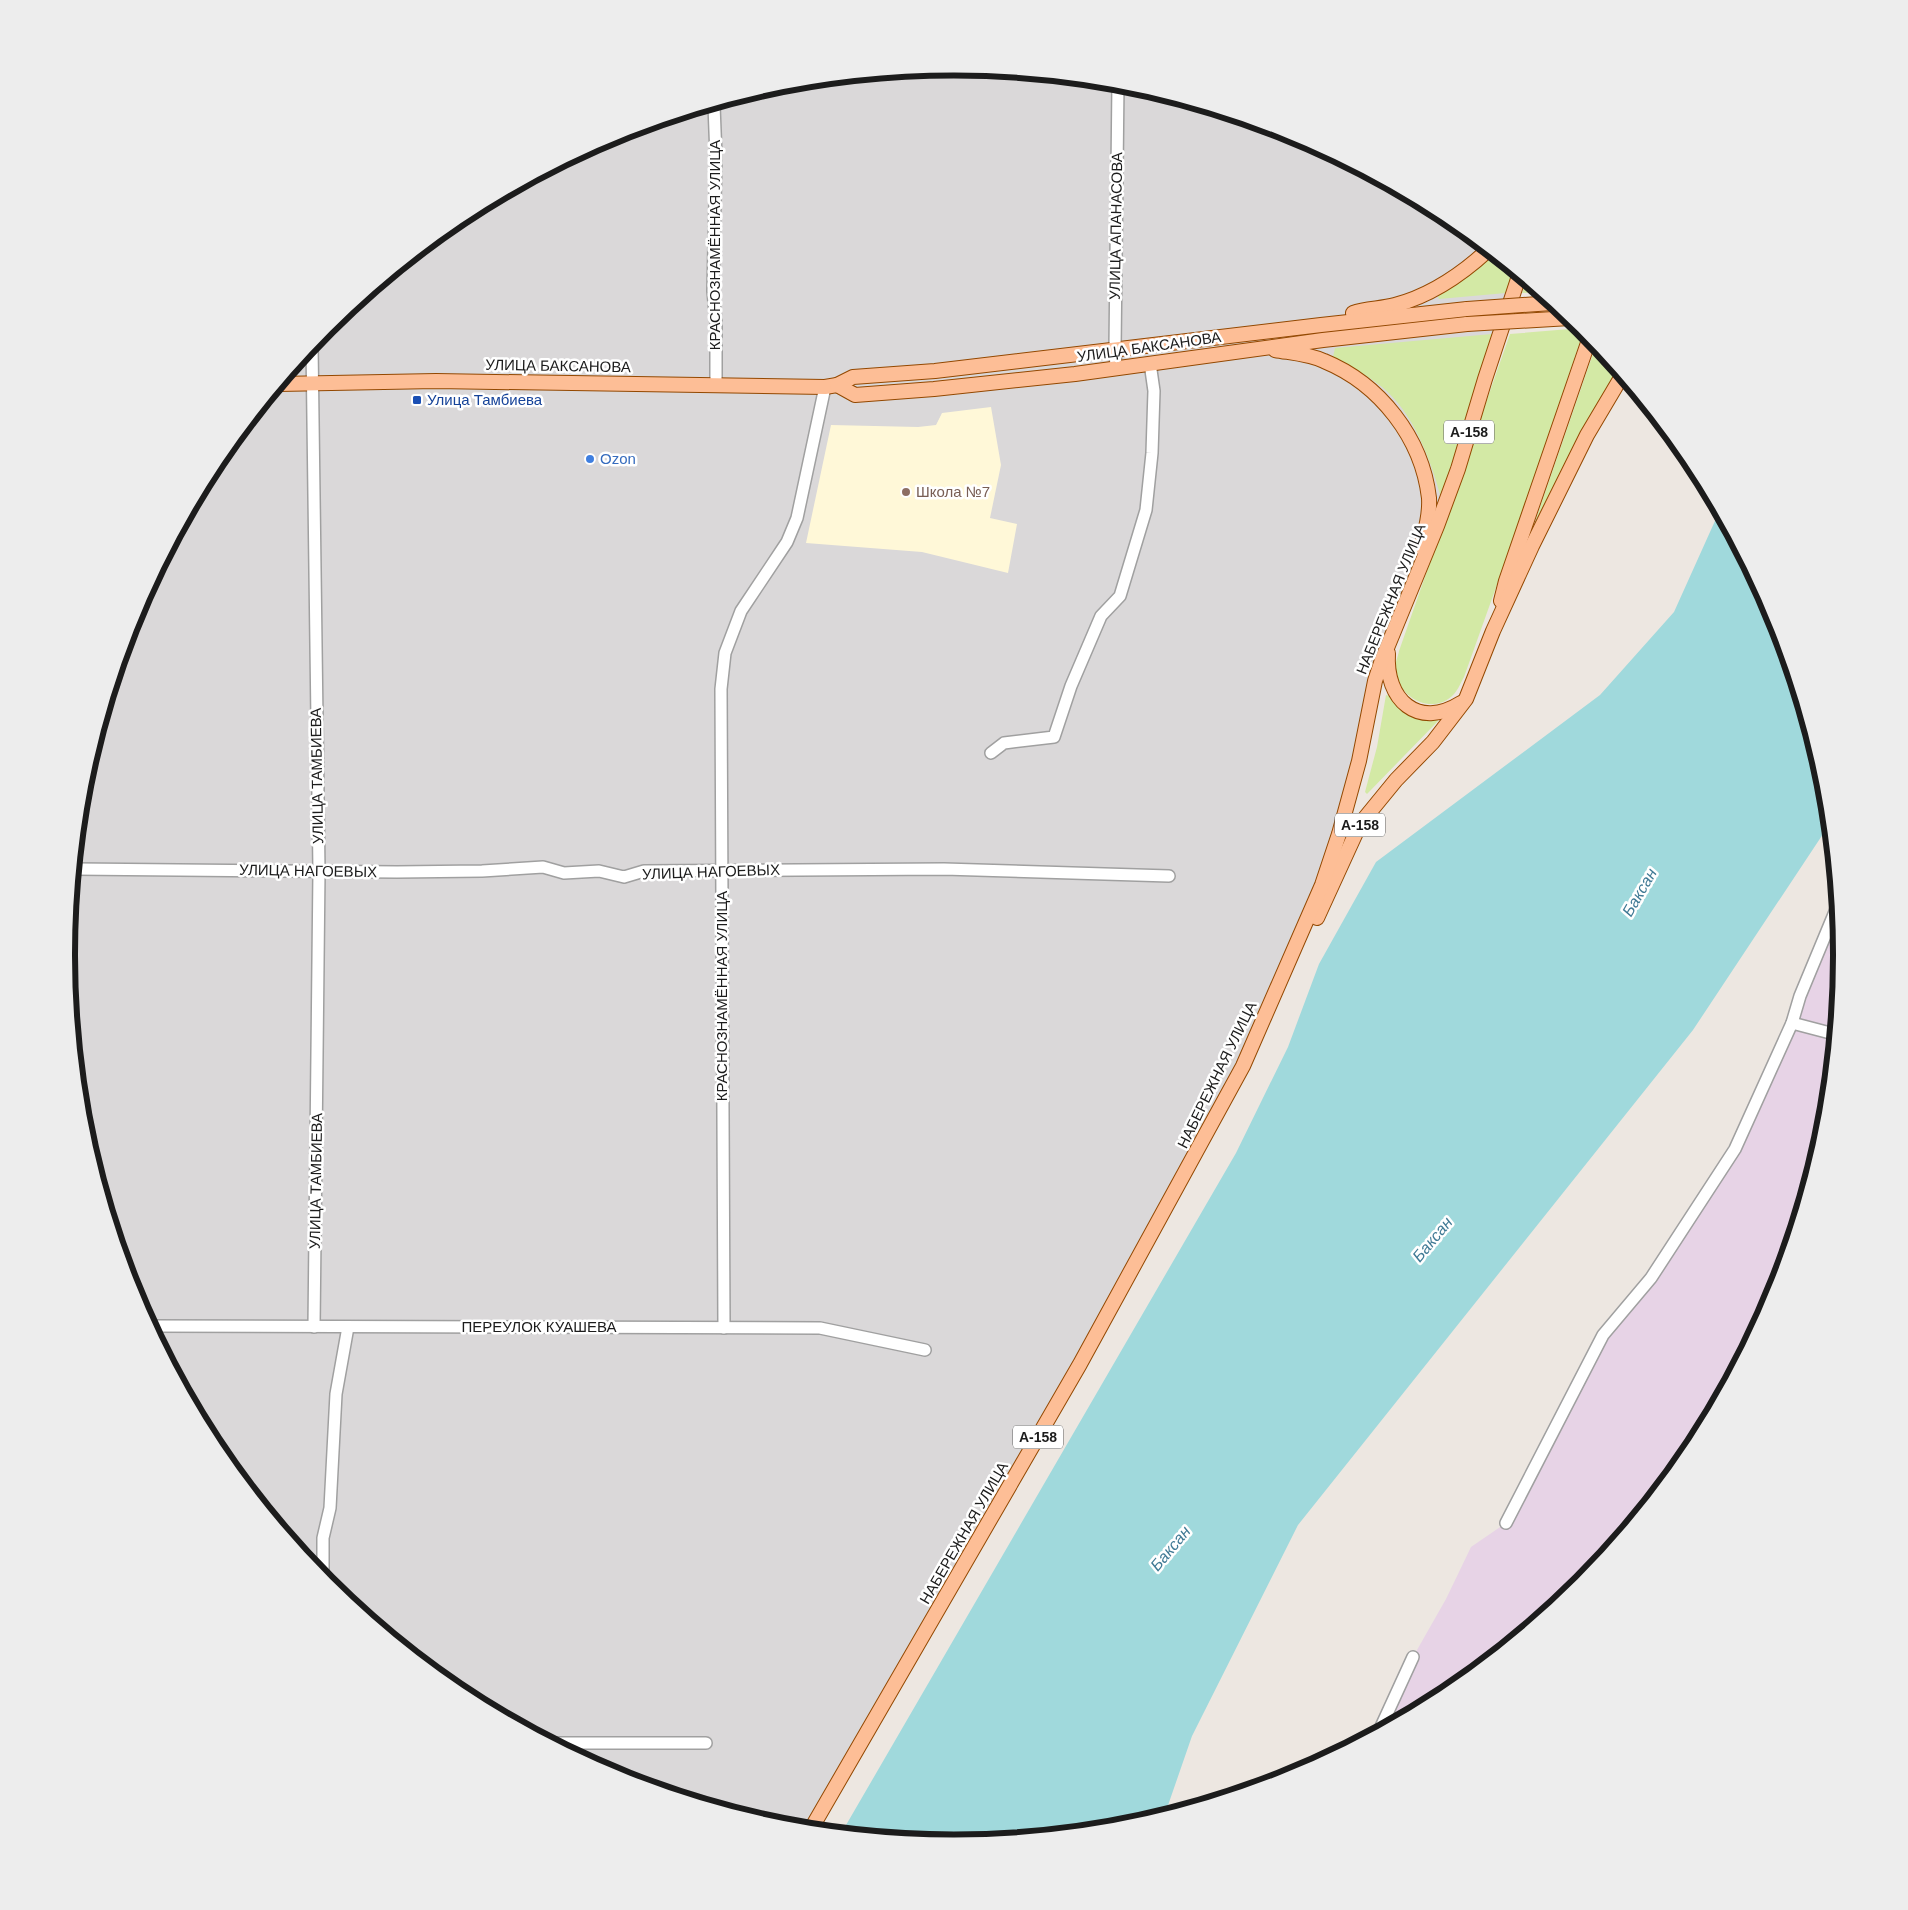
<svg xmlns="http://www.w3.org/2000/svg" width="1908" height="1910" font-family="Arial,sans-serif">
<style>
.residential{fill:#dad8d9}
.industrial{fill:#e7d3e6}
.education{fill:#fff8d8}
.grass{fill:#d3e9a5}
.water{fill:#a0d9dc}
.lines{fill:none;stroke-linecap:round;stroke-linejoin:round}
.minor-casing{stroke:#a0a0a0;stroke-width:14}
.major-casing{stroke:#934800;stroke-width:16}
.minor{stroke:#fff;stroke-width:11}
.major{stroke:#fdbe96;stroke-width:14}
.major-bridge-casing{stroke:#934800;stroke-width:16;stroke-linecap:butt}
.major-bridge{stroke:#fdbe96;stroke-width:14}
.transit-dot{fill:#1a4fb4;stroke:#fff;stroke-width:2}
.shop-dot{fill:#3f7fe0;stroke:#fff;stroke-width:2}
.education-dot{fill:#8d6e63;stroke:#fff;stroke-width:2}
.labels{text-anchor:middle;stroke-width:5;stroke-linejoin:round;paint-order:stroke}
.shield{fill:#fff;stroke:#606060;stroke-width:1}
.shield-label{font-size:14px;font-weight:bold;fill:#1c1c1c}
.street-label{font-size:15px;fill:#1c1c1c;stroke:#fff}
.transit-label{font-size:15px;fill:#164399;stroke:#fff;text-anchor:start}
.shop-label{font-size:15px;fill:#366cbe;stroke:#fff;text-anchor:start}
.education-label{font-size:15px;fill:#785e54;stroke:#fff;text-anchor:start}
.water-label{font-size:16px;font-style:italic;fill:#407a95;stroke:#fff}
.rim{fill:none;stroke:#1c1c1c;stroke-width:6}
</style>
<rect width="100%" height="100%" fill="#ede7e1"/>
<path class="residential" d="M954,67l173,17 167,51 153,82 72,59 -34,103 -96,261 -50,194 -83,205 -445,790 -30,-3 -167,-51 -153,-82 -135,-110 -110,-135 -82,-154 -51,-166 -17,-173 17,-173 51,-167 82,-153 110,-135 135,-110 154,-82 166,-51z"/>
<path class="industrial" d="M1837,907l5,48 -17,173 -51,167 -82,153 -110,135 -135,110 -67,36 33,-72 33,-58 25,-52 35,-24 97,-188 48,-57 84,-129z"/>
<path class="education" d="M991,407l10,58 -11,53 27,6 -9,49 -86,-21 -116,-9 25,-118 87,2 18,-2 6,-12z"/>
<g class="grass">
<path d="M1494,255l19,16 -7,22 -67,6 -2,-5 41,-25z"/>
<path d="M1526,281l13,11 -17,1z"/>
<path d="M1582,328l2,2 -70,207 -50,140c-3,5 -6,13 -10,17 -20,22 -55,5 -59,-23 -1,-6 3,-14 4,-20l111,-317z"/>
<path d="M1492,334l-51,164c-10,-38 -28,-86 -59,-111 -15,-12 -32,-21 -49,-30l2,-9z"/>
<path d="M1596,345l22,27 -91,173z"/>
<path d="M1386,695l3,1c15,19 25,20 49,23v2l-71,73 -2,-2 12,-45z"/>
</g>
<path class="water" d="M1719,512l55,104 51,166 4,43 -136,205 -395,495 -106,211 -27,78 -38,12 -173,17 -112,-11 394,-679 52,-106 31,-83 57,-102 224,-167 74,-83z"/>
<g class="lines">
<defs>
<g id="minor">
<path d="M714,105l2,52 -3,134 3,32v62"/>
<path d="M312,345l7,526 -5,456"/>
<path d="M1116,368l-1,-19 3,-266"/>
<path d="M991,753l13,-10 50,-6 17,-51 30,-70 19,-20 26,-86 6,-57 2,-62 -4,-28"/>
<path d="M75,869l322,3 85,-1 61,-4 21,6 35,-2 25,6 20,-6 300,-2 225,7"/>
<path d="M1792,1023l42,11"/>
<path d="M151,1326l669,2 105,22"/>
<path d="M724,1328l-3,-639 4,-36 16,-42 46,-69 10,-24 28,-131"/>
<path d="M1506,1523l97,-188 48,-57 84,-129 57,-126 8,-27 37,-89"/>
<path d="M323,1578v-40l7,-30 6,-114 12,-67"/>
<path d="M1380,1729l33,-72"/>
<path d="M554,1743h152"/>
</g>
<g id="major">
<path d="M1353,313c13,-5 28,-4 42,-8 34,-9 67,-31 93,-55"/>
<path d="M1275,350c17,3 34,4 49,11 56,23 98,77 105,137 1,17 -4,34 -8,49"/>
<path d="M279,384l157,-3 389,6 12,-2 16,-8 82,-6 386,-46 146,-16"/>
<path d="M837,385l18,10 79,-6 141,-15 248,-34 144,-16"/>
<path d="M1501,601l5,-20 84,-244"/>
<path d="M1388,653c-3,47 30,77 73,50"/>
<path d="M1317,918l43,-94 36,-44 37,-38 33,-43 27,-68 39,-85 55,-111 35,-59"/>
<path d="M811,1829l269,-465 163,-298 79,-181 17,-51 20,-73 16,-80 7,-21 55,-134 21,-57 27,-90 34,-103"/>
</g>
</defs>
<use href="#minor" class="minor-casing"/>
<use href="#major" class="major-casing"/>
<use href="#minor" class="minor"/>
<use href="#major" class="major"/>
<defs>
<g id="major-bridge">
<path d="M1467,309l85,-6"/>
<path d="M1467,324l103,-6"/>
</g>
</defs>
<use href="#major-bridge" class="major-bridge-casing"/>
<use href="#major-bridge" class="major-bridge"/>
</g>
<rect class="transit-dot" x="412" y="395" width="10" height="10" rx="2.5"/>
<circle class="shop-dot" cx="590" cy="459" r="5"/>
<circle class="education-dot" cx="906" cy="492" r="5"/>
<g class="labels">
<g class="shield">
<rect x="1444" y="420.5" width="50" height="23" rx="4"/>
<rect x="1335" y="813.5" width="50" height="23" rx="4"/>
<rect x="1013" y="1425.5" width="50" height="23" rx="4"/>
</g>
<g class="shield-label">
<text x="1469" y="437">А-158</text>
<text x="1360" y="830">А-158</text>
<text x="1038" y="1442">А-158</text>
</g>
<g class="street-label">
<text transform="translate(1116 226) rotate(-89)" y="5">УЛИЦА АПАНАСОВА</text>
<text transform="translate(715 245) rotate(-90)" y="5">КРАСНОЗНАМЁННАЯ УЛИЦА</text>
<text transform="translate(1149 347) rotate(-8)" y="5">УЛИЦА БАКСАНОВА</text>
<text transform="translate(558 366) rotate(1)" y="5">УЛИЦА БАКСАНОВА</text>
<text transform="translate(1391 599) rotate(-68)" y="5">НАБЕРЕЖНАЯ УЛИЦА</text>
<text transform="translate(317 776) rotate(-91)" y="5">УЛИЦА ТАМБИЕВА</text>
<text transform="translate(308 871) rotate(1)" y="5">УЛИЦА НАГОЕВЫХ</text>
<text transform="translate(711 872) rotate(-2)" y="5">УЛИЦА НАГОЕВЫХ</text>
<text transform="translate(722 996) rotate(-90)" y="5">КРАСНОЗНАМЁННАЯ УЛИЦА</text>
<text transform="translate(1217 1075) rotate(-64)" y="5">НАБЕРЕЖНАЯ УЛИЦА</text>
<text transform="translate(316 1181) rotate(-89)" y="5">УЛИЦА ТАМБИЕВА</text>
<text x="539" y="1332">ПЕРЕУЛОК КУАШЕВА</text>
<text transform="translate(964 1533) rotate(-60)" y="5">НАБЕРЕЖНАЯ УЛИЦА</text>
</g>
<g class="transit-label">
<text x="427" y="405">Улица Тамбиева</text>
</g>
<g class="shop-label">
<text x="600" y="464">Ozon</text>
</g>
<g class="education-label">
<text x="916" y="497">Школа №7</text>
</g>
<g class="water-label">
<text transform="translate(1639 892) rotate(-60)" y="6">Баксан</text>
<text transform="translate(1432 1239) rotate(-50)" y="6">Баксан</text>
<text transform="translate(1170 1548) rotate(-50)" y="6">Баксан</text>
</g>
</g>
<path d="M0 0H1908V1910H0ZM75 955a879 879 0 1 1 1758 0a879 879 0 1 1-1758 0Z" fill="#ededed" fill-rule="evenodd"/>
<path class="rim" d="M75 955a879 879 0 1 1 1758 0a879 879 0 1 1-1758 0Z"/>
</svg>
